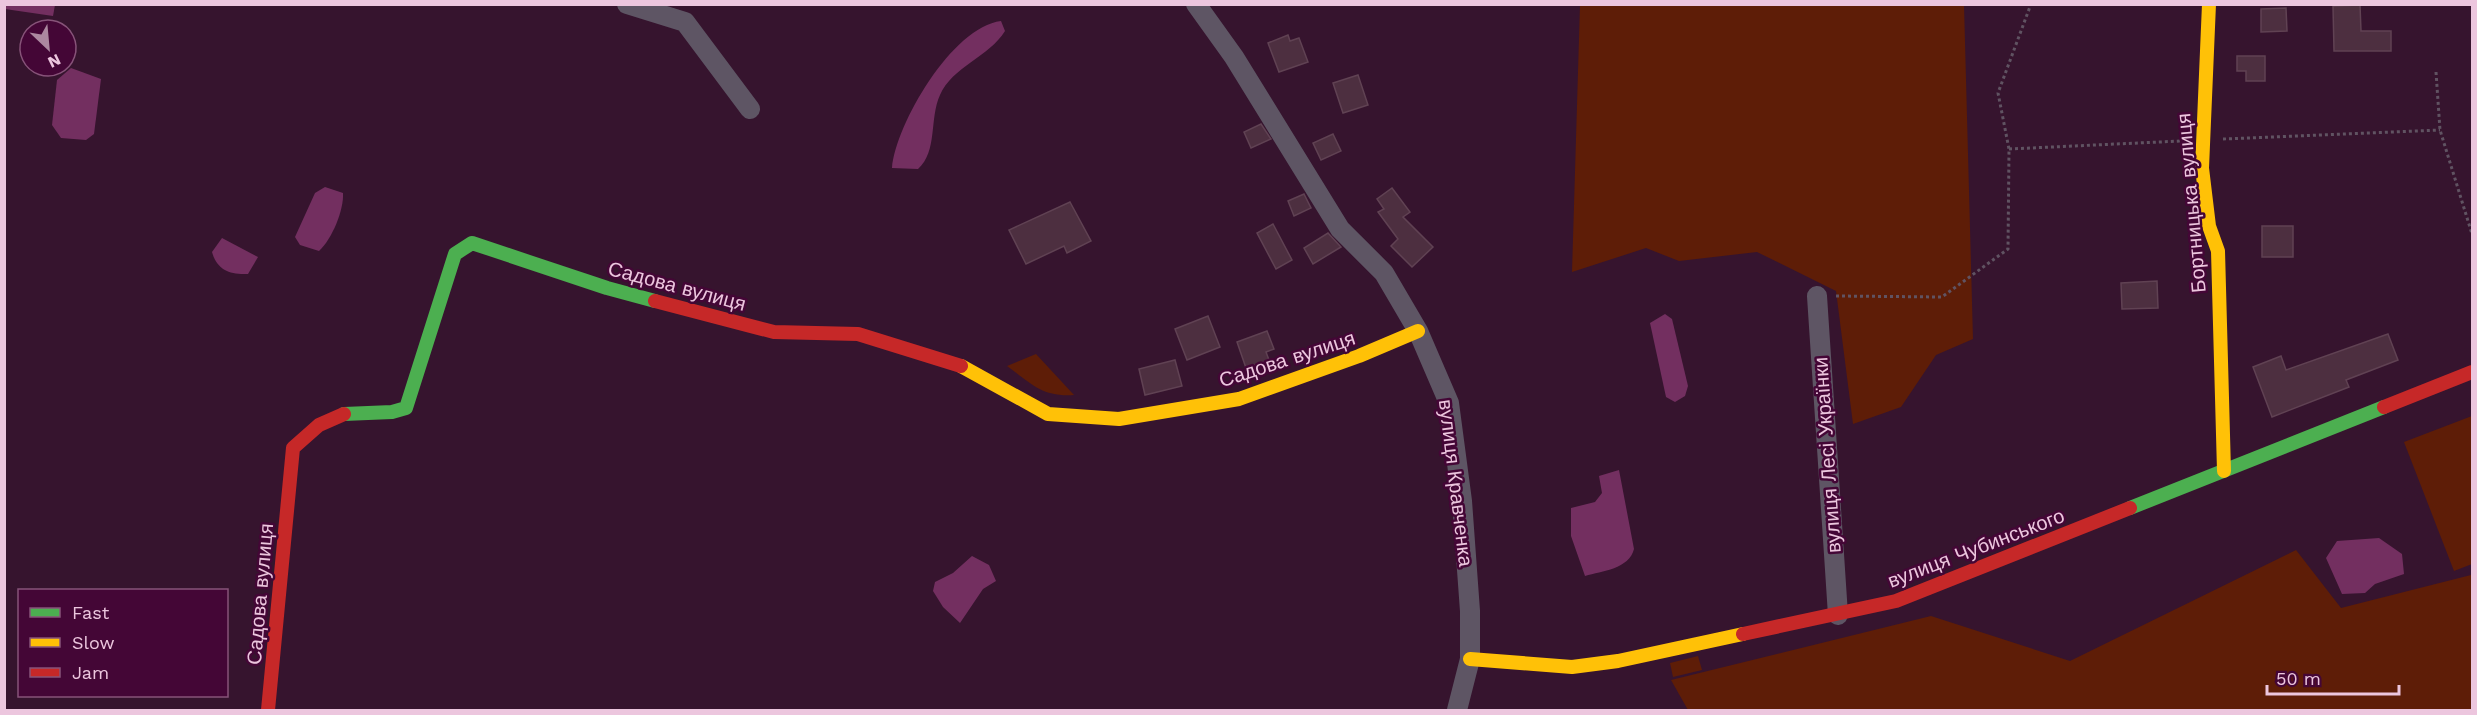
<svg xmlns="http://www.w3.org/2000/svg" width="2477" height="715" font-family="'Work Sans',sans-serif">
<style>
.green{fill:#5e1d07}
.water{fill:#732f60}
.building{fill:#4d2f40;stroke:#604253;stroke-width:1.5}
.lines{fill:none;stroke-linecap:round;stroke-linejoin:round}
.path{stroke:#605362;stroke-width:3;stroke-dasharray:3 3;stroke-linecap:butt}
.street{stroke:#5e5564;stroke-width:20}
.fast{stroke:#4caf50;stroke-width:14}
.slow{stroke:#ffc107;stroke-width:14}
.jam{stroke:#c62828;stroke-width:14}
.labels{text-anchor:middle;stroke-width:5;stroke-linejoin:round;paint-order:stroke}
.street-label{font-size:20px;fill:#ecc6de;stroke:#440636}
</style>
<rect width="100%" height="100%" fill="#36142e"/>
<g class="green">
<path d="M1580,5h384l9,334 -37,16 -35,52 -48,17 -17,-133 -79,-39 -78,9 -33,-13 -74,24z"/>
<path d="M1036,354l38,41c-32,2 -42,-11 -67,-29z"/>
<path d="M2472,416v148l-18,7 -50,-129z"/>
<path d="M2296,550l45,58 130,-33 1,135h-784l-17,-30 260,-64 139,45z"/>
<path d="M1698,656l4,14 -29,7 -3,-14z"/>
</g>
<g class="water">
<path d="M4,5l1,-1 50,1 -2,11 -48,-7z"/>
<path d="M1001,21l4,10c-16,26 -53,36 -65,64 -11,24 -2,56 -22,74l-26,-1c4,-44 60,-141 109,-147z"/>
<path d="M71,68l30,11 -7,55 -8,6 -25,-2 -9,-13 5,-45z"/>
<path d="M325,187l18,6c1,17 -11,46 -24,58l-19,-6 -5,-8 20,-44z"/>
<path d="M222,238l36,19 -10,17c-18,1 -31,-4 -36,-22z"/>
<path d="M1665,314l7,5 16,67 -3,10 -10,6 -9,-5 -16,-74z"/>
<path d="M1619,470l15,79c-5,20 -32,22 -49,27l-14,-40v-28l24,-6 7,-9 -3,-17z"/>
<path d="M2379,538l23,16 2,20 -29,10 -10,9 -23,1 -16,-36 11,-17z"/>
<path d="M972,556l17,9 7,16 -13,8 -23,34 -17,-16 -10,-16 2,-9 18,-9z"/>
</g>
<g class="building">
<path d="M2360,5l1,26h30v20h-57l-1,-45z"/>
<path d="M2286,8l1,23 -26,1v-23z"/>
<path d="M1288,35l2,6 9,-3 9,24 -29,10 -11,-29z"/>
<path d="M2237,56h28v25h-19v-10h-9z"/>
<path d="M1358,75l10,30 -25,8 -10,-30z"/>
<path d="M1261,124l10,15 -20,9 -7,-16z"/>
<path d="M1333,134l8,17 -20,9 -8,-17z"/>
<path d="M1392,188l18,24 -7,5 30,30 -21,20 -21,-21 7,-7 -20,-27 6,-3 -7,-10z"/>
<path d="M1304,194l7,14 -17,8 -6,-15z"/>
<path d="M1070,202l21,39 -24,12 -3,-7 -38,18 -17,-34z"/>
<path d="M1273,224l19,36 -16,9 -19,-36z"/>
<rect x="2262" y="226" width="31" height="31"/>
<path d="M1328,233l13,14 -28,17 -9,-16z"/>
<path d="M2157,281l1,27 -36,1 -1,-26z"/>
<path d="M1208,316l12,31 -33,13 -12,-31z"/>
<path d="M1267,331l7,18 -8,3 3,8 -23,8 -9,-26z"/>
<path d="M2388,334l10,26 -52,20 3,7 -77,30 -19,-50 28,-11 5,14z"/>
<path d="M1175,360l7,26 -37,9 -6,-26z"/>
</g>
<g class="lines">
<g class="path">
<path d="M2436,72l4,58 32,104"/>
<path d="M2223,139l217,-9"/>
<path d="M2009,149l172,-8"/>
<path d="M1836,296l106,1 66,-48 1,-100 -11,-56 33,-89"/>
</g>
<g class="street">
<path d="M627,4l58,18 65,87"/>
<path d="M1196,4l38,53 106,172 44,44 34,58 31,72 13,98 8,110v48l-13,51"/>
<path d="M1817,296l21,319"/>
</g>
<g class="fast">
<path d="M344,414l48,-2 14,-4 49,-154 17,-11 135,45 48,13"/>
<path d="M2130,508l254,-101"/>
</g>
<g class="slow">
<path d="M2209,4l-7,164 7,58 9,25 6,220"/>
<path d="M961,366l87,48 71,5 120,-20 120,-43 59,-25"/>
<path d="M1470,659l102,8 46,-6 125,-27"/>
</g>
<g class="jam">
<path d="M655,301l119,31 84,2 103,32"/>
<path d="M2384,407l88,-35"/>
<path d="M1743,634l153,-33 234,-93"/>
<path d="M268,710l25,-262 26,-23 25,-11"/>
</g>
</g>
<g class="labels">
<g class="street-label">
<text transform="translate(2191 203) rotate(-95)" y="7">Бортницька вулиця</text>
<text transform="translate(677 286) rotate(15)" y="7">Садова вулиця</text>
<text transform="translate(1287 359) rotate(-18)" y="7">Садова вулиця</text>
<text transform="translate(1827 455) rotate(-94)" y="7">вулиця Лесі Українки</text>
<text transform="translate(1456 483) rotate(83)" y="7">вулиця Кравченка</text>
<text transform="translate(1976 548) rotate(-21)" y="7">вулиця Чубинського</text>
<text transform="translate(260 594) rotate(-85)" y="7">Садова вулиця</text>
</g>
</g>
<rect width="2477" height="715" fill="none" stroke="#ecc6de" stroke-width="12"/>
<rect x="18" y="589" width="210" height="108" fill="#440636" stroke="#875379" stroke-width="1.5"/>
<rect x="30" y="608" width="30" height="9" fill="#4caf50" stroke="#875379" stroke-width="1.5"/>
<text x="72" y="619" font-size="18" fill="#ecc6de">Fast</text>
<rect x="30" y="638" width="30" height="9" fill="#ffc107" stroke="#875379" stroke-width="1.5"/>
<text x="72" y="649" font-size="18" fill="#ecc6de">Slow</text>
<rect x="30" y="668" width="30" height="9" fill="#c62828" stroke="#875379" stroke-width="1.5"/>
<text x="72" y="679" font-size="18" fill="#ecc6de">Jam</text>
<g transform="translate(48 48) rotate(154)"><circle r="28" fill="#440636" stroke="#875379" stroke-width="1.5"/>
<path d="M0-4.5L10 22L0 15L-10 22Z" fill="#ac88a0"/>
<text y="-9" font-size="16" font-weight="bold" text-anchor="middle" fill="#ecc6de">N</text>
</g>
<path d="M2267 685v9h132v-9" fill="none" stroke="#ecc6de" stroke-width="3"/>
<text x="2276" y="685" font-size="18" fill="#ecc6de" stroke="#440636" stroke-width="4.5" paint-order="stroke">50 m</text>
</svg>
